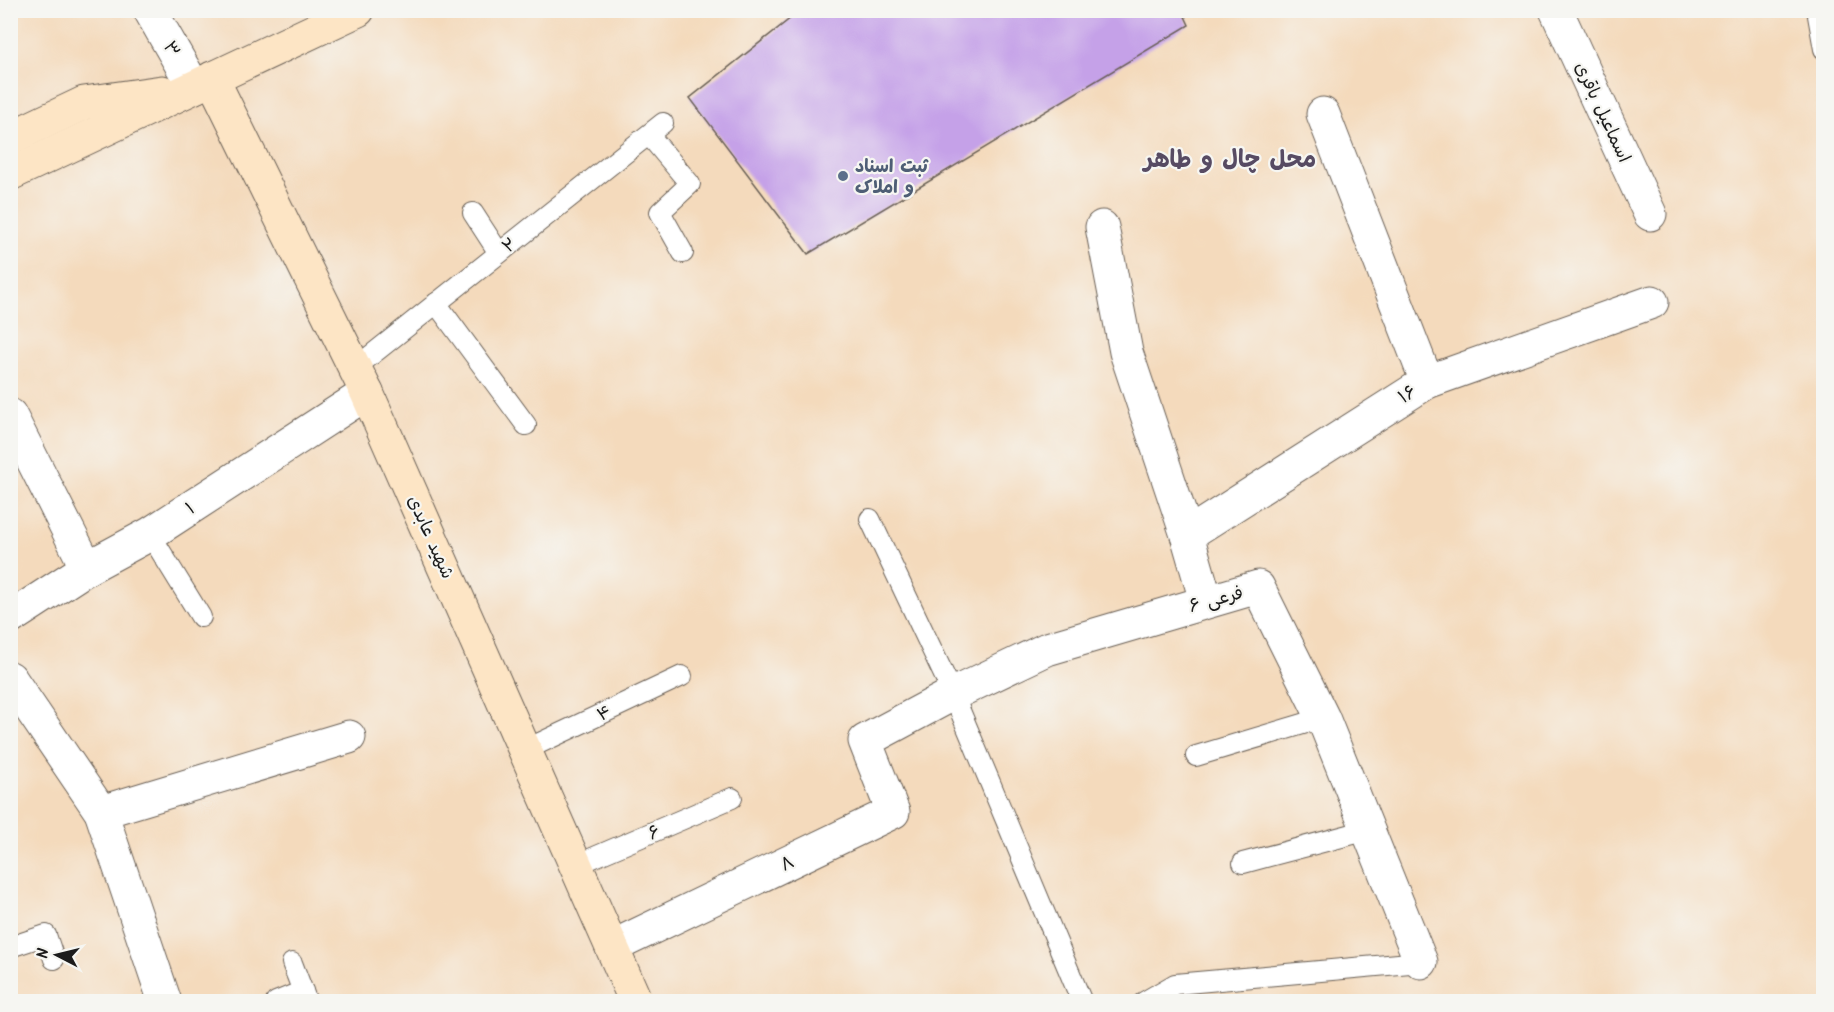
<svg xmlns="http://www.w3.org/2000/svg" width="1834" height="1012" font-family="Kalam,'Playpen Sans Arabic',sans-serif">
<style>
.building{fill:#c5a1e8}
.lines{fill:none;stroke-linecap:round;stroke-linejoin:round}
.service-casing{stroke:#685e54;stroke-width:22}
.minor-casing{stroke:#685e54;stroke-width:35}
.secondary-casing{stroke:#685e54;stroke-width:35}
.service{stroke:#fff;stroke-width:20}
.minor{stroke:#fff;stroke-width:33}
.secondary{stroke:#fde5c5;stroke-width:33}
.service-dot{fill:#5c6f8a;stroke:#f6f6f2;stroke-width:2}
.labels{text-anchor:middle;stroke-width:4.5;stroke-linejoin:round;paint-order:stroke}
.street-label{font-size:18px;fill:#1c1c1c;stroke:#f6f6f2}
.service-label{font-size:18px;font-weight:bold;fill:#4e5e75;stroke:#f6f6f2;text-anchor:start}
.district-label{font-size:24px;font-weight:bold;fill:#574b63;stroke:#f6f6f2}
</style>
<rect width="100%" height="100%" fill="#f6f6f2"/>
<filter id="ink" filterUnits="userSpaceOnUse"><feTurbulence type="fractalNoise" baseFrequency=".0167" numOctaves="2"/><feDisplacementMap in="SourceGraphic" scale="12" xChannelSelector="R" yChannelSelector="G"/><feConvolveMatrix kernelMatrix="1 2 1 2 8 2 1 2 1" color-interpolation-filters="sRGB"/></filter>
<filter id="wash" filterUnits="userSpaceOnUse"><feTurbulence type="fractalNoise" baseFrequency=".008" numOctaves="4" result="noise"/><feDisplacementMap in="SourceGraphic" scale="24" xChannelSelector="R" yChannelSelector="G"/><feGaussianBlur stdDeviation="1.35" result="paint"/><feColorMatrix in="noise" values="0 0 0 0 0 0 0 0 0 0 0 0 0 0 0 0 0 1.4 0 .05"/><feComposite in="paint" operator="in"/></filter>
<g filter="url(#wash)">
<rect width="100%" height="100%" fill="#f4dabc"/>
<g id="blocks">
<path class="building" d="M801,10h381l7,15 -381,229 -118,-156z"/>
</g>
</g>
<g filter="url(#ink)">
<use href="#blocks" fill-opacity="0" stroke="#685e54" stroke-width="1.5"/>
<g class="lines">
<defs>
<g id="service">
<path d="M1817,10l7,39"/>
<path d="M649,135l41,49 -30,28 23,41"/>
<path d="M473,213l26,40"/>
<path d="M436,303l90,122"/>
<path d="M355,368l308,-245"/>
<path d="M870,519l83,175 129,308"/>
<path d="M150,534l51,83"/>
<path d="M525,750l157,-74"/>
<path d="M1196,756l127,-38"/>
<path d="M1243,863l125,-33"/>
<path d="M576,865l156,-67"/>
<path d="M10,947l36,-12 8,24"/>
<path d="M292,963l15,39"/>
<path d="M276,1002l27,-11"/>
<path d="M1144,1002l31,-18 246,-22"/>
</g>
<g id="minor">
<path d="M150,10l44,77"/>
<path d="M1556,10l94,204"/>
<path d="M1323,114l104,268"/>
<path d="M1102,227l24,125 61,183 19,66"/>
<path d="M10,415l77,153"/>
<path d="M1187,535l240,-153 225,-80"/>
<path d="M10,618l77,-50 63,-34 217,-141"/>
<path d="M10,678l91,134 64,190"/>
<path d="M101,812l248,-75"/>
<path d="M612,947l281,-135 -28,-71 88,-47 94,-45 211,-62 65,131 98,244"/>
</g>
<g id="secondary">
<path d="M212,78l155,315 269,609"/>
<path d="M10,138l74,-35 78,-11"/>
<path d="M10,174l348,-164"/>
</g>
</defs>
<use href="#service" class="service-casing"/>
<use href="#minor" class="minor-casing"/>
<use href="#secondary" class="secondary-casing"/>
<use href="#service" class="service"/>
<use href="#minor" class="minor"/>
<use href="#secondary" class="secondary"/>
</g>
</g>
<circle class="service-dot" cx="843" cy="176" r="6"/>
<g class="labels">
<g class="street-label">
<text transform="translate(172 49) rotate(60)" y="6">۳</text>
<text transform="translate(1603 112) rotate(65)" y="6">اسماعیل باقری</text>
<text transform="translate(509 245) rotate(-38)" y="6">۲</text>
<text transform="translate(1407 394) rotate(-33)" y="6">۱۶</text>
<text transform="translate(190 508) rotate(-33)" y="6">۱</text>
<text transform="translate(431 537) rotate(66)" y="6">شهید عابدی</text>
<text transform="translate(1216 599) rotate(-15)" y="6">فرعی ۶</text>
<text transform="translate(604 713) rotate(-25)" y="6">۴</text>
<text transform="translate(654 832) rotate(-23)" y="6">۶</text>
<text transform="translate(787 863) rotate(-26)" y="6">۸</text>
</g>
<g class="service-label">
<text x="855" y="172">ثبت اسناد<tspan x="855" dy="21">و املاک</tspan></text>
</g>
<g class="district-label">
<text x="1230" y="167">محل چال و طاهر</text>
</g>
</g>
<rect width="1834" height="1012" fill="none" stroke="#f6f6f2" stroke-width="36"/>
<g transform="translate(57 955) rotate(277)" stroke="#f6f6f2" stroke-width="4.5" paint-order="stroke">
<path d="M0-4.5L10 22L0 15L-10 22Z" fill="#1c1c1c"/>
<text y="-9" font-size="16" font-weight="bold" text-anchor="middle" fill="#1c1c1c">N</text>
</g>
</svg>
